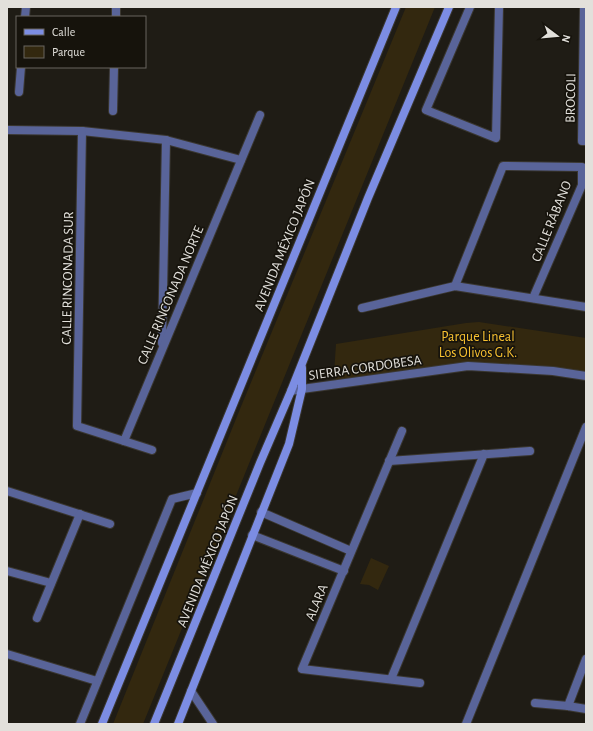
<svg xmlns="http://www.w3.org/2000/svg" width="593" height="731" font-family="'Alegreya Sans',sans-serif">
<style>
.green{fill:#33280f}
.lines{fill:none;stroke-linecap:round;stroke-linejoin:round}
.street-casing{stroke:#3a3731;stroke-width:10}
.secondary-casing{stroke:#3a3731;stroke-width:10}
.street{stroke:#596499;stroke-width:8}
.secondary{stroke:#7c8de3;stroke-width:8}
.labels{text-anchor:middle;stroke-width:3.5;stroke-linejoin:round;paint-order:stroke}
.street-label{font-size:14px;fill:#e2e0db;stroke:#16130c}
.park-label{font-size:14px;fill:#f8c131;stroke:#16130c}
</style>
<rect width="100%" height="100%" fill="#1f1c15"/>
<g class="green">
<path d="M406,7h29l-292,717h-30l127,-315z"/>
<path d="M479,322l107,16v34l-83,-7 -166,17 -3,-8 2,-30 130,-21z"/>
<path d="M371,558l18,8 -11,24 -9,-5 -9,-1z"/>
</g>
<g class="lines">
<defs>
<g id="street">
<path d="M470,7l-44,103 70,28 3,-131"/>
<path d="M584,7l-2,134h4"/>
<path d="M25,17l1,-10"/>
<path d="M116,17v-10"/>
<path d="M19,92l2,-25"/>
<path d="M113,111l1,-44"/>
<path d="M7,130l75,1 84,9 75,20"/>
<path d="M82,131l-5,295 75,24"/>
<path d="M455,286l48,-120 79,1v18l-49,113"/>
<path d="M362,308l93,-22 131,21"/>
<path d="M162,343l4,-203"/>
<path d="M291,391l11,-2 166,-23 85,5 33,5"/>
<path d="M402,431l-100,238 118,14"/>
<path d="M124,441l136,-326"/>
<path d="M389,461l141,-10"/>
<path d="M7,491l103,33"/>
<path d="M261,512l90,39"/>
<path d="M252,535l92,36"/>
<path d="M7,571l44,12"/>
<path d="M37,618l43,-104"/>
<path d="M7,654l90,27"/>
<path d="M391,679l93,-225"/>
<path d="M191,691l22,33"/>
<path d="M535,703l33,3 18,3"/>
<path d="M568,706l18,-47"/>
<path d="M80,724l92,-225 25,-6"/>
<path d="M466,724l120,-297"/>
</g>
<g id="secondary">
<path d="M102,724l294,-717"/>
<path d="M154,724l106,-261 31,-72 77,-193 81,-191"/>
<path d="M178,724l111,-280 13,-55v-21"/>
</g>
</defs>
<use href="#street" class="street-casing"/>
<use href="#secondary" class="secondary-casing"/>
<use href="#street" class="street"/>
<use href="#secondary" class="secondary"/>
</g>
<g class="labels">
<g class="street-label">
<text transform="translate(570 98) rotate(-89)" y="5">BROCOLI</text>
<text transform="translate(551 221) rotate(-68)" y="5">CALLE RÁBANO</text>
<text transform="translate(284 245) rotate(-68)" y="5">AVENIDA MÉXICO JAPÓN</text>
<text transform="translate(67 278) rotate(-89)" y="5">CALLE RINCONADA SUR</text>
<text transform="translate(170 295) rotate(-67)" y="5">CALLE RINCONADA NORTE</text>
<text transform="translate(365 367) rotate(-8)" y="5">SIERRA CORDOBESA</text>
<text transform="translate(207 561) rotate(-68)" y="5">AVENIDA MÉXICO JAPÓN</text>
<text transform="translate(316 602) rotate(-67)" y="5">ALARA</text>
</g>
<g class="park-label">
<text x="478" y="341">Parque Lineal<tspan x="478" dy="16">Los Olivos G.K.</tspan></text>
</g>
</g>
<rect width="593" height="731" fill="none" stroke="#e2e0db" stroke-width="16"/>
<rect x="16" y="16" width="130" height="52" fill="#16130c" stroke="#68655f"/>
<rect x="24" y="29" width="20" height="6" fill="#7c8de3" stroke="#68655f"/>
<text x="52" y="36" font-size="12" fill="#e2e0db">Calle</text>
<rect x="24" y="46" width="20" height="12" fill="#33280f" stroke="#68655f"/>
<text x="52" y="56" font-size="12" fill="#e2e0db">Parque</text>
<g transform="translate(557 36) rotate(106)" stroke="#16130c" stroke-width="3" paint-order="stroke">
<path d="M0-3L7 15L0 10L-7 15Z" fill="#e2e0db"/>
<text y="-6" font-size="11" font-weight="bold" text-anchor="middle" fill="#e2e0db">N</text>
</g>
</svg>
